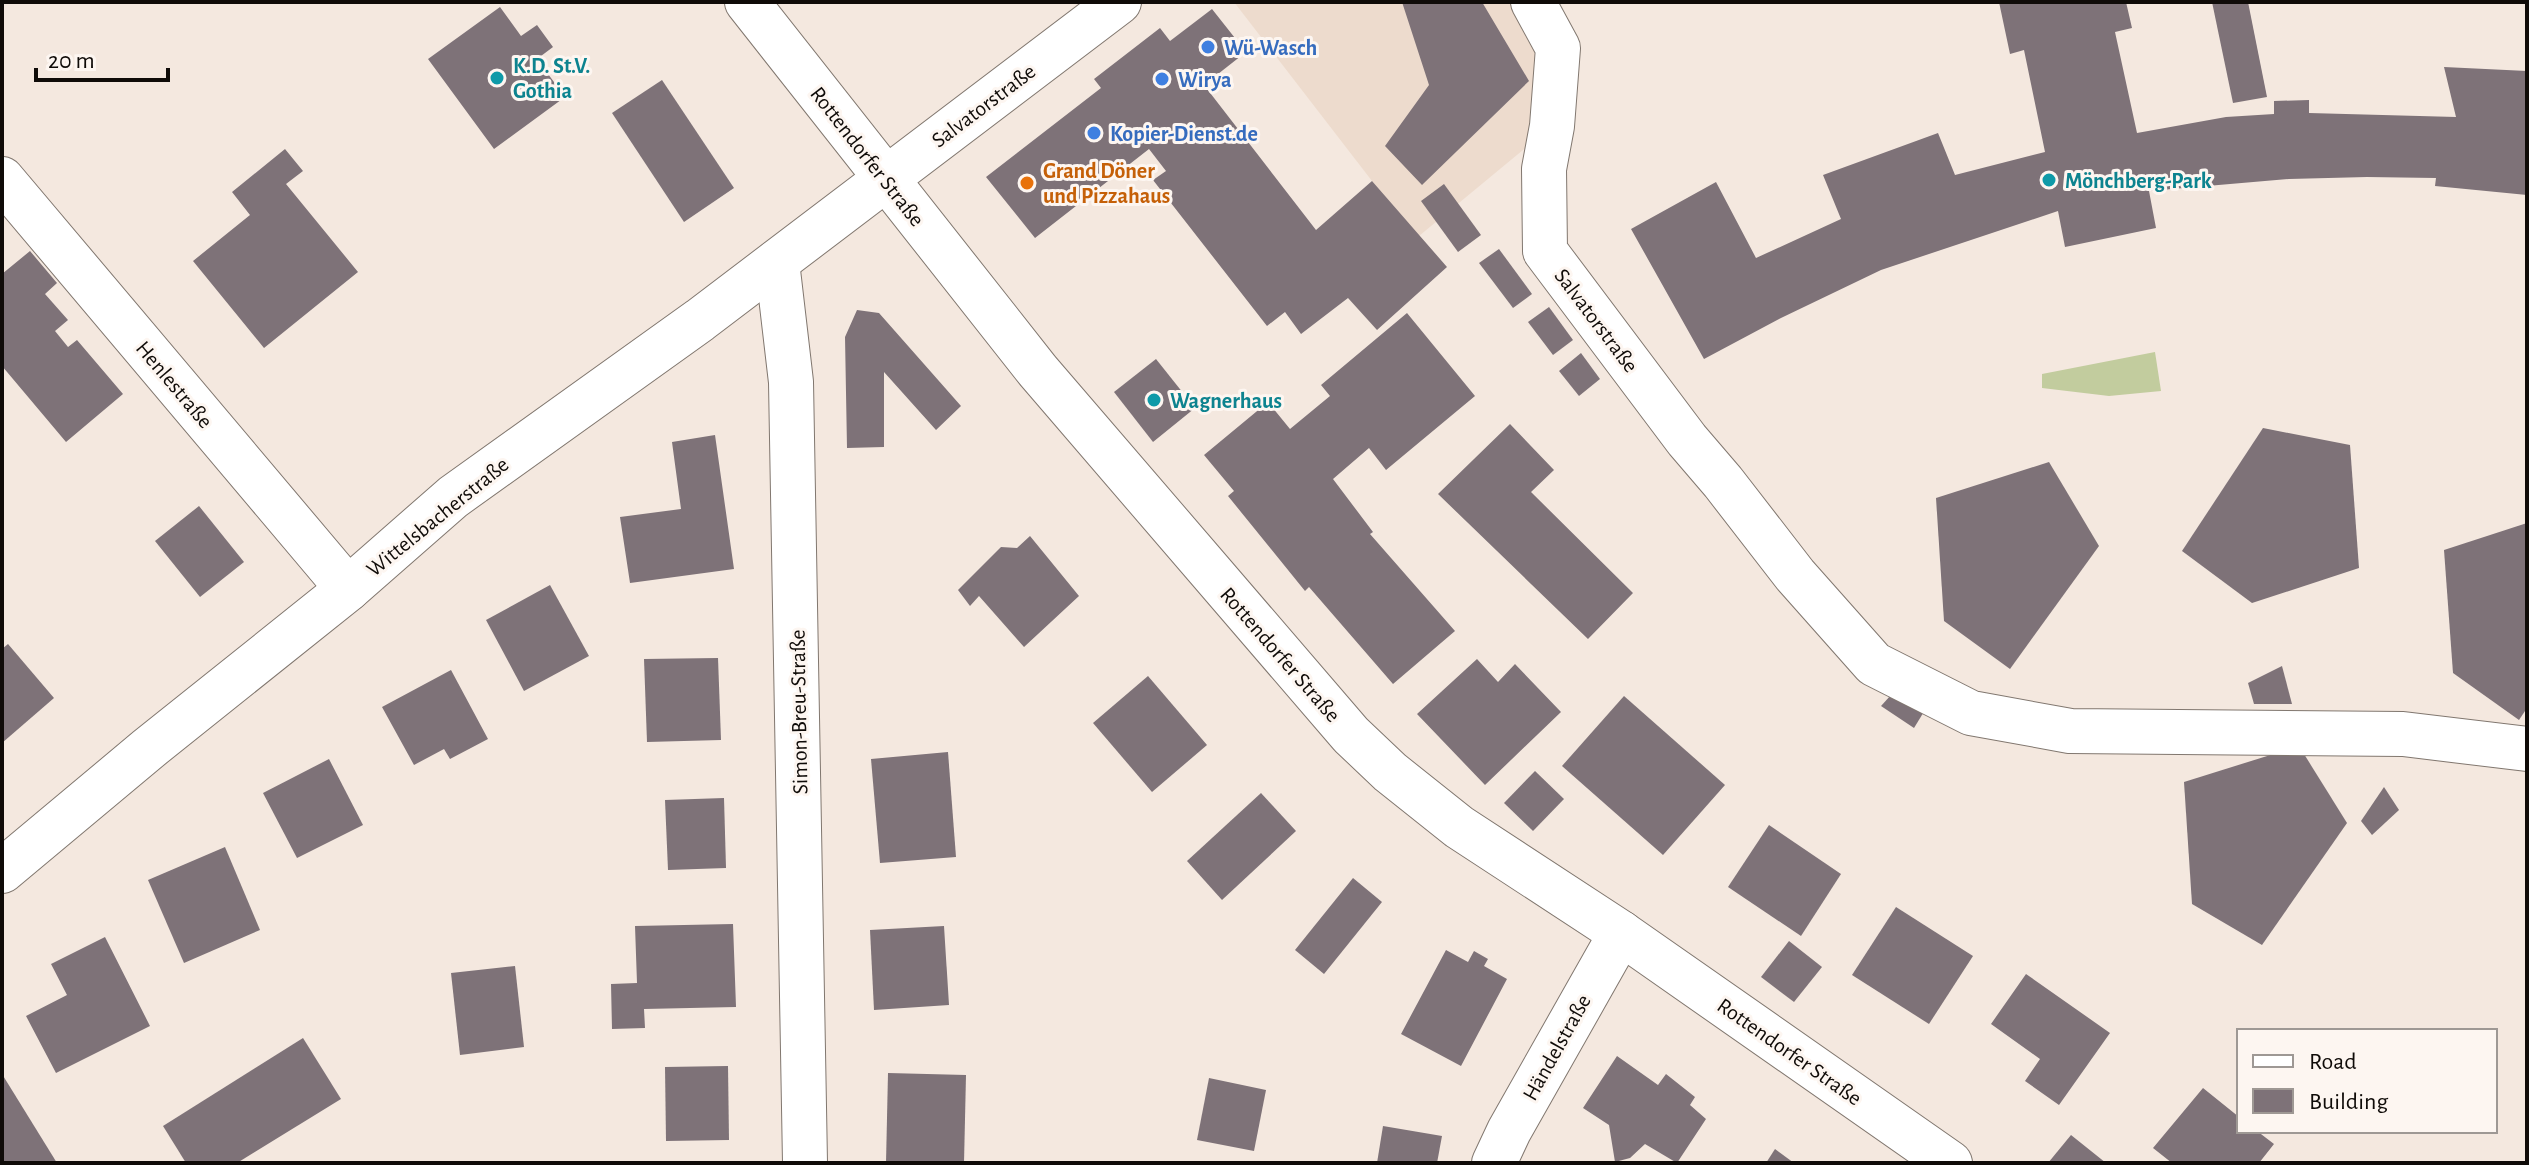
<svg xmlns="http://www.w3.org/2000/svg" width="2529" height="1165" font-family="'Alegreya Sans',sans-serif">
<style>
.built{fill:#eddbcd}
.green{fill:#c2cc9e}
.building{fill:#7e7278}
.lines{fill:none;stroke-linecap:round;stroke-linejoin:round}
.minor-casing{stroke:#81776f;stroke-width:46}
.minor{stroke:#fff;stroke-width:44}
.shop-dot{fill:#3f7fe0;stroke:#fdf6f1;stroke-width:3}
.culture-dot{fill:#0f9aa8;stroke:#fdf6f1;stroke-width:3}
.food-dot{fill:#e8710a;stroke:#fdf6f1;stroke-width:3}
.labels{text-anchor:middle;stroke-width:6;stroke-linejoin:round;paint-order:stroke}
.shop-label{font-size:22px;font-weight:bold;fill:#366cbe;stroke:#fdf6f1;text-anchor:start}
.culture-label{font-size:22px;font-weight:bold;fill:#0d838f;stroke:#fdf6f1;text-anchor:start}
.street-label{font-size:22px;fill:#0f0b08;stroke:#fdf6f1}
.food-label{font-size:22px;font-weight:bold;fill:#c56008;stroke:#fdf6f1;text-anchor:start}
</style>
<rect width="100%" height="100%" fill="#f4e8df"/>
<path class="built" d="M1234,2h290l28,124 -133,110 -47,-55z"/>
<path class="green" d="M2155,352l6,39 -52,5 -67,-8v-14z"/>
<g class="building">
<path d="M1402,2h80l47,79 -107,104 -37,-39 44,-61z"/>
<path d="M1999,2h127l6,26 -17,4 22,101 89,-16 48,-3v-13l35,-1v13l147,4 -12,-50 83,4v124l-92,-9 1,-8 -69,-1 -78,2 -140,12 7,37 -91,19 -7,-36 -177,59 -100,48 -77,41 -73,-130 85,-47 40,76 85,-39 -18,-44 115,-42 17,42 90,-23 -21,-102 -14,4z"/>
<path d="M2212,2h36l19,95 -34,6z"/>
<path d="M500,7l21,29 16,-11 16,22 -16,12 28,38 -71,52 -66,-90z"/>
<path d="M1212,9l34,43 -42,33 112,145 56,-49 75,86 -70,63 -29,-32 -47,36 -16,-22 -18,14 -114,-146 13,-9 -17,-22 -114,89 -49,-61 115,-89 -7,-9 66,-51 10,13z"/>
<path d="M662,80l72,108 -50,34 -72,-109z"/>
<path d="M285,149l18,22 -17,13 72,88 -94,76 -71,-87 57,-46 -18,-23z"/>
<path d="M1444,184l37,51 -23,17 -37,-51z"/>
<path d="M1499,249l33,45 -19,14 -34,-45z"/>
<path d="M30,251l27,32 -12,11 23,26 -13,11 13,16 9,-7 46,54 -57,48 -64,-76v-92z"/>
<path d="M1549,307l24,33 -20,15 -25,-33z"/>
<path d="M857,310l22,3 82,93 -25,24 -52,-58v75l-37,1 -2,-111z"/>
<path d="M1407,313l68,83 -89,74 -17,-22 -36,31 40,53 -3,2 85,97 -62,53 -84,-97 -4,4 -77,-95 6,-5 -30,-36 64,-53 22,27 40,-33 -9,-11z"/>
<path d="M1581,353l19,26 -21,17 -20,-25z"/>
<path d="M1156,359l39,49 -42,34 -39,-50z"/>
<path d="M1510,424l44,46 -23,22 102,101 -45,46 -150,-145z"/>
<path d="M2263,428l87,17 9,123 -107,35 -70,-52z"/>
<path d="M715,435l19,134 -104,14 -10,-66 61,-8 -9,-67z"/>
<path d="M2049,462l50,84 -89,123 -66,-48 -8,-123z"/>
<path d="M199,506l45,56 -44,35 -45,-56z"/>
<path d="M2527,523v185l-8,12 -66,-47 -9,-123z"/>
<path d="M1030,536l49,60 -55,51 -45,-51 -9,10 -12,-16 43,-43 16,1z"/>
<path d="M550,585l39,71 -65,35 -38,-71z"/>
<path d="M8,644l46,54 -52,45v-94z"/>
<path d="M718,658l3,82 -74,2 -3,-83z"/>
<path d="M1477,659l21,23 17,-18 46,48 -76,73 -68,-71z"/>
<path d="M2282,666l10,38h-38l-6,-21z"/>
<path d="M451,670l37,69 -38,20 -6,-10 -30,16 -32,-58z"/>
<path d="M1148,676l59,69 -55,47 -59,-69z"/>
<path d="M1891,695l34,15 -11,18 -33,-22z"/>
<path d="M1624,696l101,89 -62,70 -101,-89z"/>
<path d="M2299,746l48,77 -85,122 -70,-41 -8,-122z"/>
<path d="M948,752l8,105 -76,6 -9,-104z"/>
<path d="M329,759l34,66 -66,33 -34,-65z"/>
<path d="M1535,771l29,28 -31,32 -29,-28z"/>
<path d="M2384,787l15,23 -27,25 -11,-14z"/>
<path d="M1261,793l35,38 -74,69 -35,-39z"/>
<path d="M724,798l2,70 -58,2 -3,-70z"/>
<path d="M1769,825l72,49 -40,62 -73,-49z"/>
<path d="M225,847l35,83 -76,33 -36,-83z"/>
<path d="M1353,878l29,24 -58,72 -29,-24z"/>
<path d="M1896,907l77,49 -44,68 -77,-49z"/>
<path d="M733,924l3,83 -92,2 1,19 -33,1 -1,-45 26,-1 -2,-57z"/>
<path d="M944,926l5,79 -75,5 -4,-80z"/>
<path d="M105,937l45,89 -94,47 -30,-57 41,-21 -16,-31z"/>
<path d="M1789,941l33,26 -28,35 -33,-25z"/>
<path d="M1446,950l22,12 6,-11 14,8 -4,7 23,13 -46,87 -60,-32z"/>
<path d="M515,966l9,81 -64,8 -9,-82z"/>
<path d="M2026,974l84,59 -51,72 -34,-24 15,-22 -49,-35z"/>
<path d="M303,1038l38,61 -104,64h-51l-23,-37z"/>
<path d="M1617,1056l41,29 8,-11 29,23 -5,8 16,14 -29,44 -32,-19 -15,14 -15,4 -6,-37 -26,-17z"/>
<path d="M728,1066l1,74 -63,1 -1,-74z"/>
<path d="M888,1073l78,2 -2,88h-78z"/>
<path d="M2,1074l55,89h-55z"/>
<path d="M1209,1078l57,12 -12,61 -57,-11z"/>
<path d="M2203,1088l36,29v14h18l17,13 -15,19h-87l-19,-15z"/>
<path d="M1383,1126l59,10 -5,27h-60z"/>
<path d="M2071,1135l35,28h-58z"/>
<path d="M1775,1149l19,14h-28z"/>
</g>
<g class="lines">
<defs>
<g id="minor">
<path d="M747,2l291,369 313,364 39,37 69,55 162,106 329,230"/>
<path d="M1533,2l25,46 -6,78 -8,43 1,82 142,189 36,42 72,93 79,89 97,49 99,18 333,3 124,15"/>
<path d="M2,179l346,410"/>
<path d="M777,262l14,120 14,781"/>
<path d="M2,871l146,-122 200,-160 105,-92 247,-177 419,-318"/>
<path d="M1494,1163l15,-32 112,-198"/>
</g>
</defs>
<use href="#minor" class="minor-casing"/>
<use href="#minor" class="minor"/>
</g>
<g class="shop-dot">
<circle cx="1208" cy="47" r="8"/>
<circle cx="1162" cy="79" r="8"/>
<circle cx="1094" cy="133" r="8"/>
</g>
<g class="culture-dot">
<circle cx="497" cy="78" r="8"/>
<circle cx="2049" cy="180" r="8"/>
<circle cx="1154" cy="400" r="8"/>
</g>
<circle class="food-dot" cx="1027" cy="183" r="8"/>
<g class="labels">
<g class="shop-label">
<text x="1224" y="55">Wü-Wasch</text>
<text x="1178" y="87">Wirya</text>
<text x="1110" y="141">Kopier-Dienst.de</text>
</g>
<g class="culture-label">
<text x="513" y="73">K.D. St.V.<tspan x="513" dy="25">Gothia</tspan></text>
<text x="2065" y="188">Mönchberg-Park</text>
<text x="1170" y="408">Wagnerhaus</text>
</g>
<g class="street-label">
<text transform="translate(983 105) rotate(-37)" y="8">Salvatorstraße</text>
<text transform="translate(868 156) rotate(52)" y="8">Rottendorfer Straße</text>
<text transform="translate(1597 320) rotate(53)" y="8">Salvatorstraße</text>
<text transform="translate(175 384) rotate(50)" y="8">Henlestraße</text>
<text transform="translate(437 516) rotate(-39)" y="8">Wittelsbacherstraße</text>
<text transform="translate(1281 654) rotate(49)" y="8">Rottendorfer Straße</text>
<text transform="translate(798 712) rotate(-91)" y="8">Simon-Breu-Straße</text>
<text transform="translate(1556 1047) rotate(-61)" y="8">Händelstraße</text>
<text transform="translate(1790 1051) rotate(35)" y="8">Rottendorfer Straße</text>
</g>
<g class="food-label">
<text x="1043" y="178">Grand Döner<tspan x="1043" dy="25">und Pizzahaus</tspan></text>
</g>
</g>
<rect width="2529" height="1165" fill="none" stroke="#0f0b08" stroke-width="8"/>
<rect x="2237" y="1029" width="260" height="104" fill="#fdf6f1" stroke="#9e9894" stroke-width="2"/>
<rect x="2253" y="1055" width="40" height="12" fill="#ffffff" stroke="#9e9894" stroke-width="2"/>
<text x="2309" y="1069" font-size="24" fill="#0f0b08">Road</text>
<rect x="2253" y="1089" width="40" height="24" fill="#7e7278" stroke="#9e9894" stroke-width="2"/>
<text x="2309" y="1109" font-size="24" fill="#0f0b08">Building</text>
<path d="M36 68v12h132v-12" fill="none" stroke="#0f0b08" stroke-width="4"/>
<text x="48" y="68" font-size="24" fill="#0f0b08" stroke="#fdf6f1" stroke-width="6" paint-order="stroke">20 m</text>
</svg>
